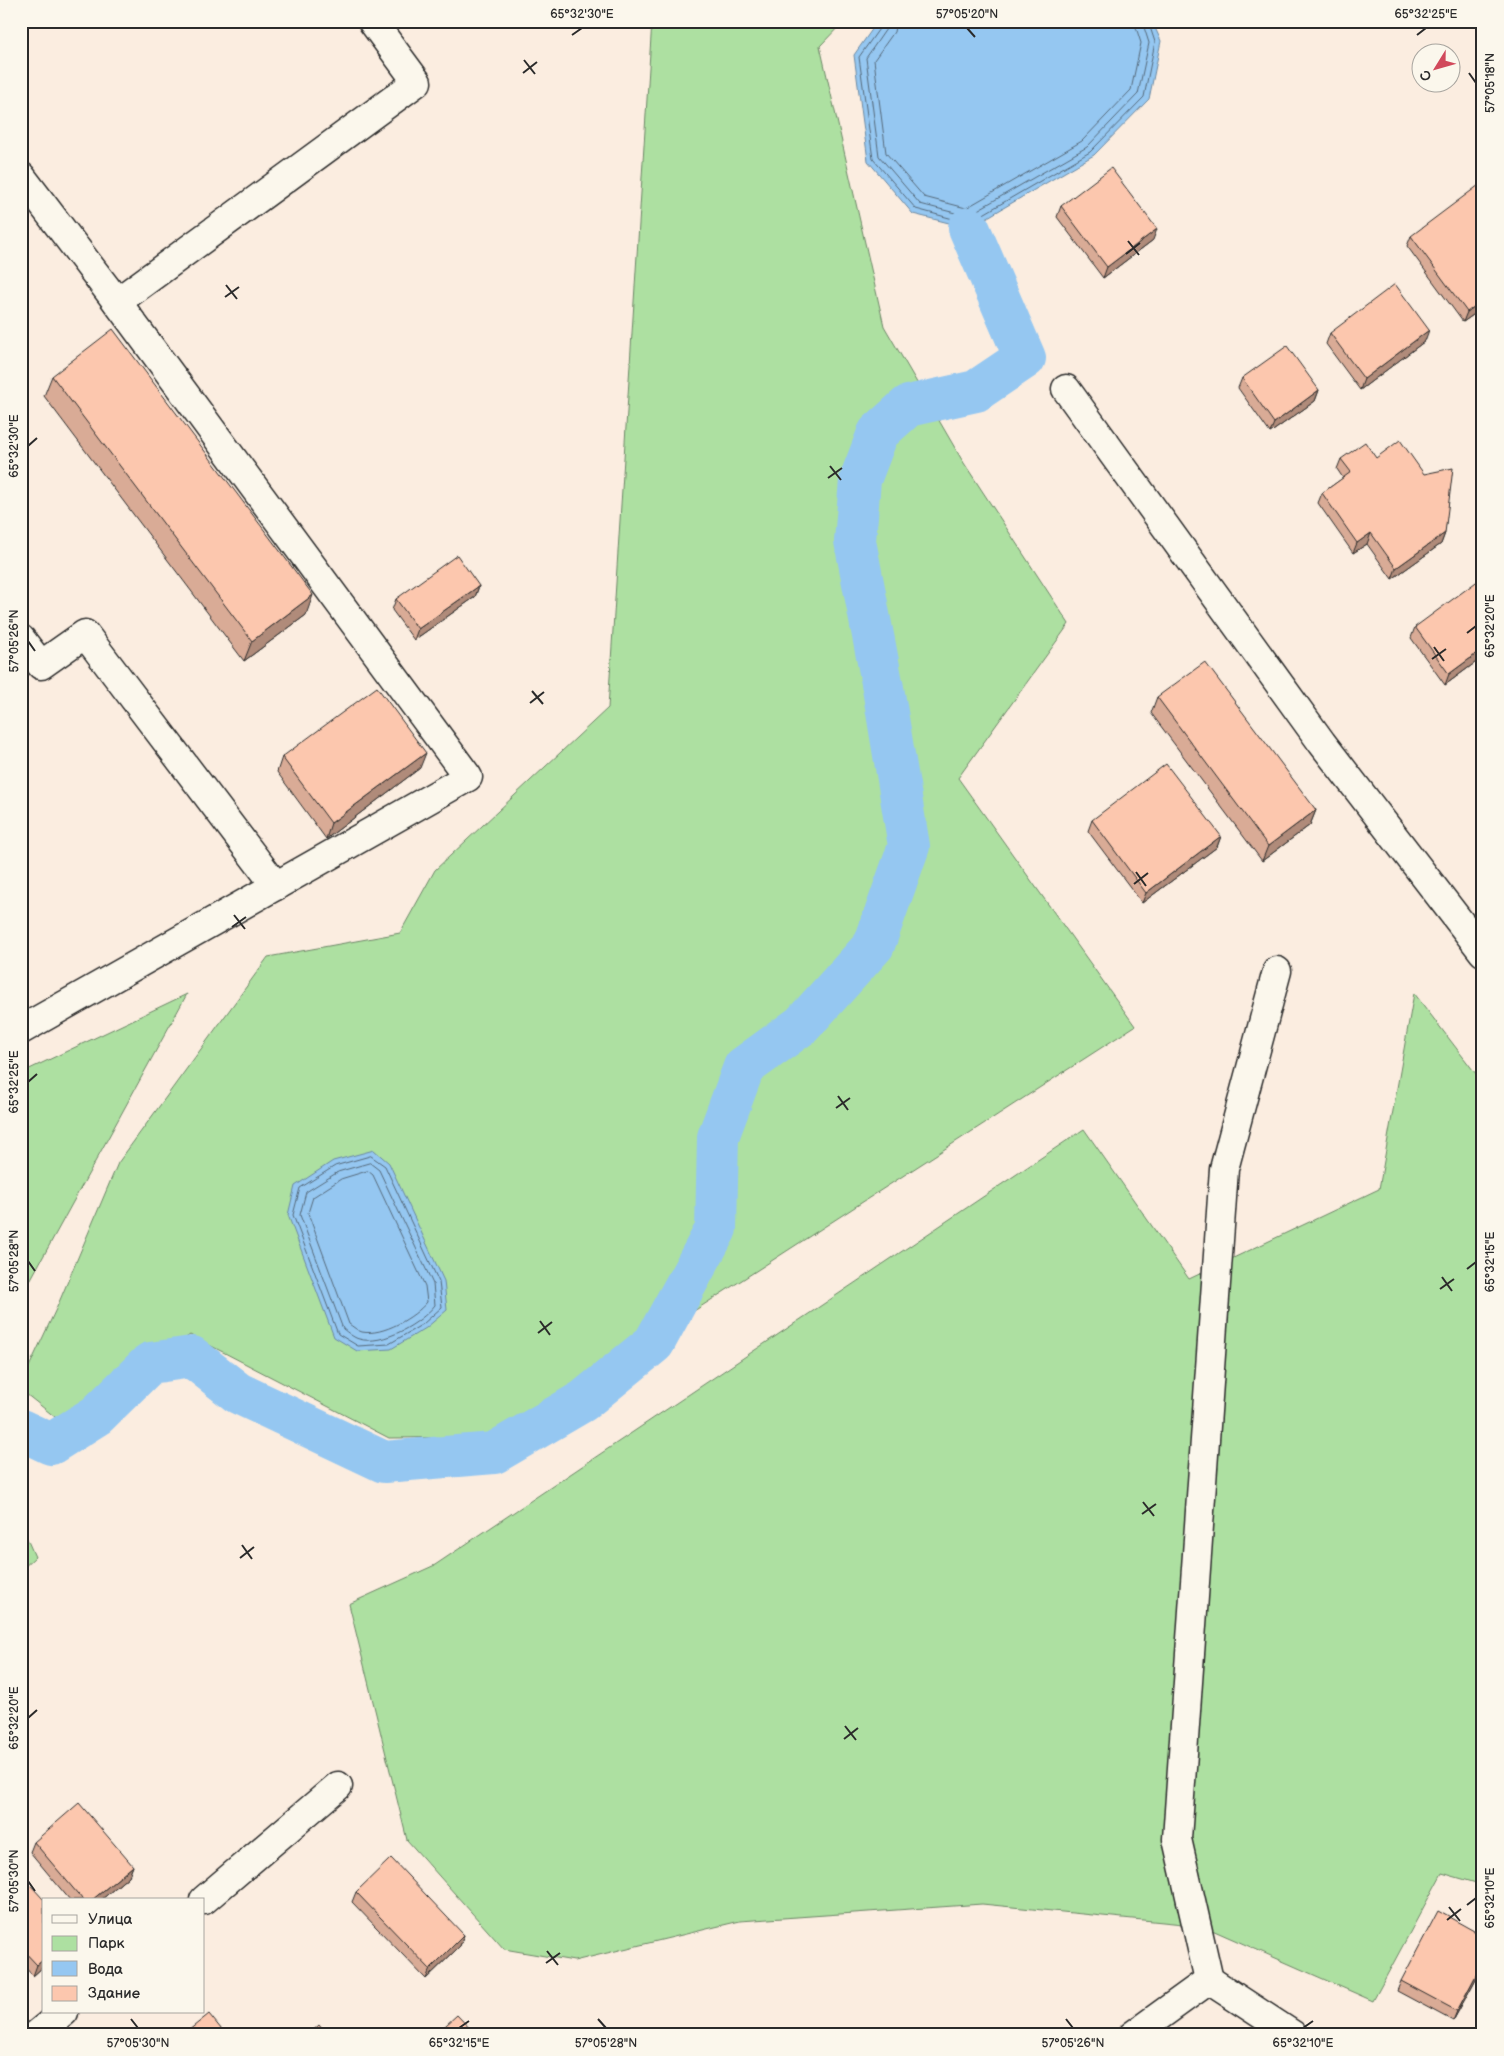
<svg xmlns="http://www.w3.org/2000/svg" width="1504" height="2056" font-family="'Balsamiq Sans',sans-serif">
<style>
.green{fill:#ade0a1;stroke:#6c8666}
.water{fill:#95c7f1;stroke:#6b89a2}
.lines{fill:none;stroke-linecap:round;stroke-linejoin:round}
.shore{stroke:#55697a;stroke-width:1}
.canal{stroke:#95c7f1;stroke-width:42}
.minor-casing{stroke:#2b2b2b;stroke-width:31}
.minor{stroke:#fbf7ec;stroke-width:28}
.wall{fill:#d9ab96;stroke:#2b2b2b}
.shaded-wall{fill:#b08b7a;stroke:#2b2b2b}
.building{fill:#fcc7ae;stroke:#2b2b2b}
.ticks{fill:none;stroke:#2b2b2b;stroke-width:2}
.neatline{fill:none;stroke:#2b2b2b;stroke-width:2}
.ticks-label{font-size:12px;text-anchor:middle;fill:#2b2b2b}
</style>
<rect width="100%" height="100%" fill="#fbede0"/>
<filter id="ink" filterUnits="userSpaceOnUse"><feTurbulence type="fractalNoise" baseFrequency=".02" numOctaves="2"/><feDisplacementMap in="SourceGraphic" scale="10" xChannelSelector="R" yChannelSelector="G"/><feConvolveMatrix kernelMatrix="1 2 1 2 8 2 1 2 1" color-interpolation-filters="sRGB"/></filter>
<g filter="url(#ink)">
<g class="green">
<path d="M652,21h192l-24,25 64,280 78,134 107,164 -111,154 177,248 -636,411 -110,1 -199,-103 -130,86 -39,-31v-6l36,-77 61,-144 150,-206 132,-24 35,-63 173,-162z"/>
<path d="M1414,993l69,90v802l-41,-12 -69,128 -170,-75 -221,-22 -242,17 -166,40 -70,-12 -97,-109 -58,-236 86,-39 649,-436 105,150 190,-90z"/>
<path d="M187,994l-166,303v-224z"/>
<path d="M21,1525l14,32 -14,13z"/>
</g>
<g class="water">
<path d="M878,21h274l9,20 -12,58 -55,56 -125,73 -56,-14 -45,-53 -14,-106z"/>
<path d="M374,1150l15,13 55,118 3,29 -21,18 -35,21 -34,2 -23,-14 -46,-122 7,-29 38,-25z"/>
</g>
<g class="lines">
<g class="shore">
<path d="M882,21l-1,5 -22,31 14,102 43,50 52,14 122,-71 54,-55 11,-55 -7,-21"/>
<path d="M888,21l-2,8 -20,29 13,98 41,48 47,12 120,-69 51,-53 11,-51 -7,-22"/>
<path d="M896,21l-2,11 -20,28 12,93 38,44 42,11 116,-67 49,-51 10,-47 -7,-22"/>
<path d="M371,1156l14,10 54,116 3,25 -19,17 -34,20 -31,2 -20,-12 -45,-119 7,-27 35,-22z"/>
<path d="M370,1163l9,7 54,114 2,21c-14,18 -52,41 -76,34 -5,-1 -12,-7 -16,-10l-43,-114 6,-23 32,-20z"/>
<path d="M368,1171l5,4 52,111 2,16c-12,15 -44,34 -65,30 -4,-1 -10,-6 -13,-8l-41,-111 5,-16 28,-18z"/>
</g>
<path class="canal" d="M21,1430l30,14 46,-29 53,-52 42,-6 46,36 146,69 110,-9 89,-52 71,-58 62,-114 2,-92 26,-70 58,-42 72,-80 35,-99 -26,-158 -28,-147 5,-61 18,-47 30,-27 68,-15 49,-33 -56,-130"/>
<defs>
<g id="minor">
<path d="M21,176l96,126 351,475 -447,253"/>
<path d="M117,302l300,-220 -45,-61"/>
<path d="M1066,389l256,354 161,209"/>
<path d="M21,639l20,26 44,-31 191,252"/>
<path d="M204,1900l134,-114"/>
<path d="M1209,1980l-32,-141 47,-670 53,-198"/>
<path d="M36,2035l28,-23"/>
<path d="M1133,2035l76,-55 84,55"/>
</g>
</defs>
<use href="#minor" class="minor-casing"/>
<use href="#minor" class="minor"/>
</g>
<g class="wall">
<path d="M1061,206l92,34 -50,38 -46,-61z"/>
<path d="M1411,236l72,72 -20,14 -56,-76z"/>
<path d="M1330,333l95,8 -65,49 -34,-46z"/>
<path d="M52,376l254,239 -62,46 -200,-265z"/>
<path d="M1242,378l77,12 -4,11 -45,32 -32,-45z"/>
<path d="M1376,458l69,75 -4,11 -49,35 -25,-35 -14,9 -35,-50 4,-10 21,-15 -6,-9 4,-10z"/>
<path d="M479,586l-4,11 -61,43 -22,-30 4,-11z"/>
<path d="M1415,627l68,30 -38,28 -34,-47z"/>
<path d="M1157,697l159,113 -6,15 -48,36 -111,-148z"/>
<path d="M282,757l138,11 -94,71 -49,-67z"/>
<path d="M1092,820l129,16 -4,11 -75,56 -54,-72z"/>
<path d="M34,1842l99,24 -4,10 -28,24h-31l-40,-48z"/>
<path d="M21,1875l23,91 -11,10 -12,-13z"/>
<path d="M356,1892l108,43 -4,11 -34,33 -74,-77z"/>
<path d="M1483,1936v30l-30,55 -56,-30 4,-10z"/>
</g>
<g class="shaded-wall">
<path d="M1157,229l-4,11 -50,38 4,-11z"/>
<path d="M1483,300v8l-20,14 4,-10z"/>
<path d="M1429,330l-4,11 -65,49 4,-11z"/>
<path d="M1319,390l-4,11 -45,32 4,-10z"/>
<path d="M1371,533l-4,11 -14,9 4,-10z"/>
<path d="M1445,533l-4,11 -49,35 4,-11z"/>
<path d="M479,586l-4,11 -61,43 4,-11z"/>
<path d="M313,595l-7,20 -62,46 8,-20z"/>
<path d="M1483,649v8l-38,28 4,-11z"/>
<path d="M426,753l-6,15 -94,71 5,-16z"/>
<path d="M1316,810l-6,15 -48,36 6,-15z"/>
<path d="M1221,836l-4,11 -75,56 4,-10z"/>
<path d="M133,1866l-4,10 -28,24h-9z"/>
<path d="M464,1935l-4,11 -34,33 4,-10z"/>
<path d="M44,1959v7l-11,10 4,-11z"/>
<path d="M1483,1962v4l-30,55 4,-10z"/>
</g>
<g class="building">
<path d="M1111,168l46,61 -50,38 -46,-61z"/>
<path d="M1483,182v118l-16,12 -56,-76z"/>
<path d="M1395,284l34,46 -65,49 -34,-46z"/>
<path d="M113,329l200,266 -61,46 -200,-265z"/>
<path d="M1287,346l32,44 -45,33 -32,-45z"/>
<path d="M1400,440l24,34 29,-6 -8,65 -49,35 -25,-35 -14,10 -35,-50 29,-21 -10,-13 24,-17 11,16z"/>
<path d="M457,555l22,31 -61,43 -22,-30z"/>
<path d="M1483,577v72l-34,25 -34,-47z"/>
<path d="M1205,662l111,148 -48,36 -111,-149z"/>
<path d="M377,687l49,66 -95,70 -49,-66z"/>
<path d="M1166,764l55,72 -75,57 -54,-73z"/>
<path d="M79,1803l54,63 -41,34h-9l-49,-58z"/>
<path d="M391,1858l73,77 -34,34 -74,-77z"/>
<path d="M21,1875l23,25v59l-7,6 -16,-17z"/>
<path d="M1438,1911l45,25v26l-26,49 -56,-30z"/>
<path d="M209,2014l17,21h-43z"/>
<path d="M457,2015l19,20h-41z"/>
<path d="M319,2025l8,10h-19z"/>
</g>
</g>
<path class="ticks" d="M967,28l8,9M572,35l10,-7M1417,35l9,-7M524,60l11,14M523,73l14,-11M1469,73l7,10M1128,241l11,14M1126,254l14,-11M226,285l11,14M225,297l14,-10M28,446l9,-8M830,466l11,14M828,478l14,-10M1467,633l9,-7M28,641l7,10M1434,647l10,14M1432,659l14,-10M532,691l11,13M530,703l14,-11M1136,872l10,14M1134,884l14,-11M234,915l11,14M232,927l14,-10M28,1082l9,-8M838,1096l10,14M836,1108l14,-10M28,1261l7,10M1467,1269l9,-7M1442,1277l10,14M1440,1289l14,-10M540,1321l10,14M538,1333l14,-11M1143,1502l11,14M1142,1514l14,-10M242,1545l10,14M240,1558l14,-11M28,1718l9,-8M845,1726l11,14M844,1739l14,-11M28,1881l7,10M1467,1905l9,-7M1449,1907l11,14M1447,1920l14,-11M547,1951l11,14M546,1963l14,-10M131,2019l7,9M598,2019l8,9M1066,2019l7,9M459,2028l10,-7M1303,2028l10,-7"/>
<rect width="1504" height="2056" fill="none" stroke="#fbf7ec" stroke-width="55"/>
<rect x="42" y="1898" width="162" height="115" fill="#fbf7ec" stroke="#a8a59f"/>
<rect x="52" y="1915" width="25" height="8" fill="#fbf7ec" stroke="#a8a59f"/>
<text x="88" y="1924" font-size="15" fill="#2b2b2b">Улица</text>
<rect x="52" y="1936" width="25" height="15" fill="#ade0a1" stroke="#a8a59f"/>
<text x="88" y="1948" font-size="15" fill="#2b2b2b">Парк</text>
<rect x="52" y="1961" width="25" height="15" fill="#95c7f1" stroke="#a8a59f"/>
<text x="88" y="1974" font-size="15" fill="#2b2b2b">Вода</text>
<rect x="52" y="1986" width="25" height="15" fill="#fcc7ae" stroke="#a8a59f"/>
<text x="88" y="1998" font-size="15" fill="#2b2b2b">Здание</text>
<g transform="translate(1436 68) rotate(233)"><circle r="24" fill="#fbf7ec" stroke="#a8a59f"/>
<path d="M0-4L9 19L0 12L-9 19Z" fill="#d1495b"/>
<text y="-8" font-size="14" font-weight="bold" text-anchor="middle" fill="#2b2b2b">С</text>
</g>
<rect x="28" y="28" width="1448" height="2000" class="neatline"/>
<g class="ticks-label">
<text x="582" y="18">65°32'30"E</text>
<text x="967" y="18">57°05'20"N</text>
<text x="1426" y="18">65°32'25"E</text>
<text transform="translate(1490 83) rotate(-90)" y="4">57°05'18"N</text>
<text transform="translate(14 446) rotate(-90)" y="4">65°32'30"E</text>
<text transform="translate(1490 626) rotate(-90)" y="4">65°32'20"E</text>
<text transform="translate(14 641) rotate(-90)" y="4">57°05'26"N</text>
<text transform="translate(14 1082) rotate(-90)" y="4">65°32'25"E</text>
<text transform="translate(14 1261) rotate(-90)" y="4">57°05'28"N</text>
<text transform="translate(1490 1262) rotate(-90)" y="4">65°32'15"E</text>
<text transform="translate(14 1718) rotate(-90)" y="4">65°32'20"E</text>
<text transform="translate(14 1881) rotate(-90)" y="4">57°05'30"N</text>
<text transform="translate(1490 1898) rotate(-90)" y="4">65°32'10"E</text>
<text x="138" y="2047">57°05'30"N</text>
<text x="459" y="2047">65°32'15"E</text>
<text x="606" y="2047">57°05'28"N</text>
<text x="1073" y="2047">57°05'26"N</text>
<text x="1303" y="2047">65°32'10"E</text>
</g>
</svg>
